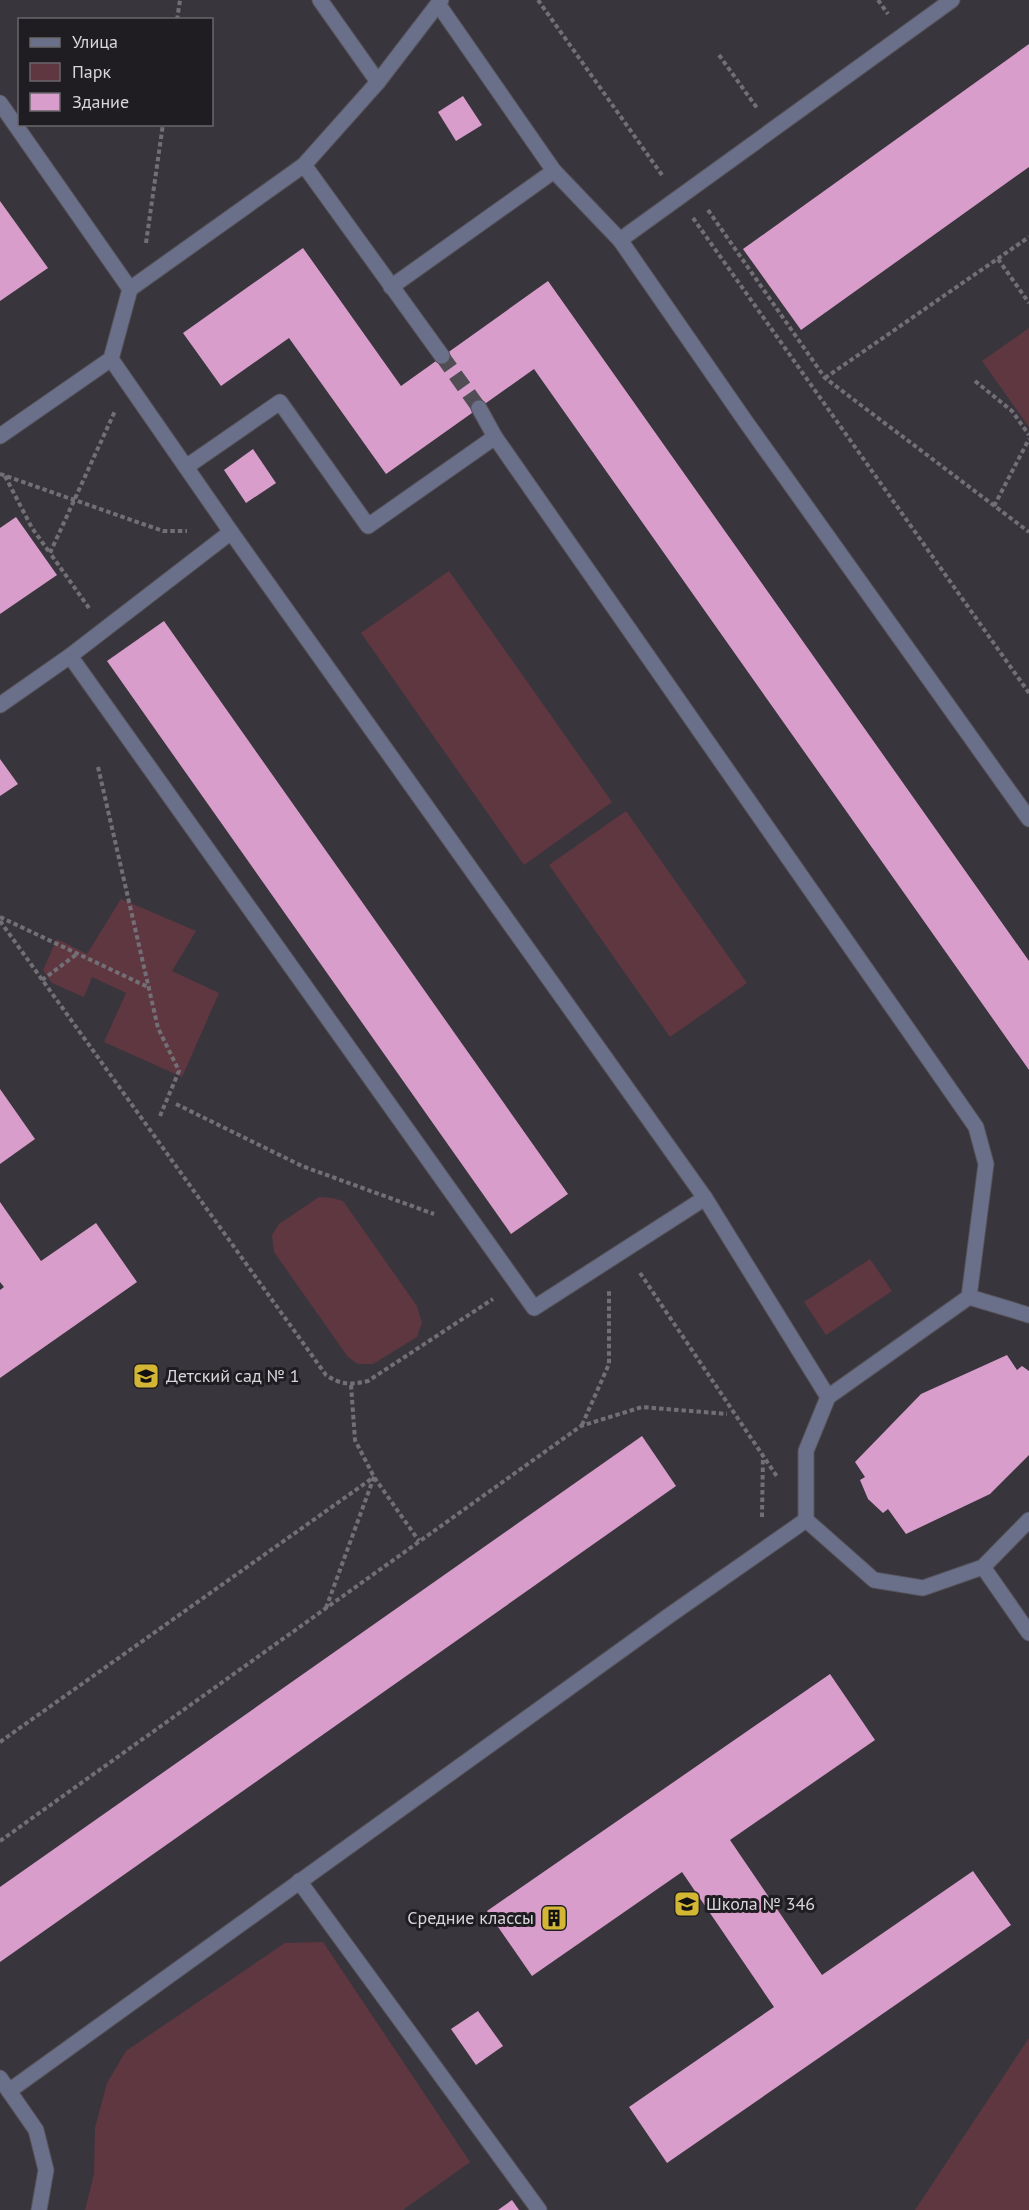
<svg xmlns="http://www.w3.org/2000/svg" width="1029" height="2210" font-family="'PT Sans',sans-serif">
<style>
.green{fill:#5f3740}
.building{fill:#d89dca}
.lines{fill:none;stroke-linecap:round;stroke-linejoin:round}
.minor-tunnel{stroke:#514d55;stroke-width:15;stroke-dasharray:15 8;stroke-linecap:butt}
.minor-casing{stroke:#565259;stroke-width:17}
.path{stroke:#736f76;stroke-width:4;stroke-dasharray:4.5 3;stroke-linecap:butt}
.minor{stroke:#6a708a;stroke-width:15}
.labels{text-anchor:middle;stroke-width:6;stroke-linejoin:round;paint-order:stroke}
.poi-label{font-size:18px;fill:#d8d6db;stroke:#1f1d21;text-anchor:start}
</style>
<rect width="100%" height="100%" fill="#39353d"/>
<g class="green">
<path d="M1029,328v99l-47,-66z"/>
<path d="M449,571l163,231 -88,63 -163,-232z"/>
<path d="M626,811l121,172 -77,54 -121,-172z"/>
<path d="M121,899l75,32 -24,40 47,22 -37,84 -78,-35 22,-49 -34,-16 -8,20 -32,-14 -9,-13 14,-31 30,15z"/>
<path d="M319,1197l13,1 11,3 74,105 5,17 -5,14 -44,27h-15l-10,-7 -74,-105 -2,-17 7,-11z"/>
<path d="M870,1259l22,32 -66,44 -22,-33z"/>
<path d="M323,1942l147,220 -67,48h-318l9,-36 1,-46 12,-45 19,-32 159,-108z"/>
<path d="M1029,2038v172h-114z"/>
</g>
<g class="building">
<path d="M1029,44v123l-228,163 -58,-81z"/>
<path d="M463,96l19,29 -26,16 -18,-29z"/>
<path d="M0,201l48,67 -48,33z"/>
<path d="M303,248l98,138 147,-105 481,680v109l-495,-701 -148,105 -97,-136 -68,48 -38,-53z"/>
<path d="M253,449l23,34 -30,20 -22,-33z"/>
<path d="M16,517l41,58 -57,39v-86z"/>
<path d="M164,621l404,573 -57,40 -404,-573z"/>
<path d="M0,759l18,25 -18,12z"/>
<path d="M0,1089l35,50 -35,25z"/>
<path d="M0,1202l41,59 55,-38 41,59 -137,96v-88l4,-3 -4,-5z"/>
<path d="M1007,1355l10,15 5,-4 7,5v84l-39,39 -84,40 -18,-25 -5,4 -15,-14 -8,-19 5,-3 -10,-15 66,-68z"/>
<path d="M642,1436l34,50 -676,476v-75z"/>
<path d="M830,1674l45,66 -145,100 92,135 151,-104 38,54 -344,238 -38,-56 145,-100 -92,-135 -150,104 -45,-65z"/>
<path d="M478,2011l25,35 -27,19 -25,-36z"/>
<path d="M512,2200l7,10h-21z"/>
</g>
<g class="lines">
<path class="minor-tunnel" d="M442,356l37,52"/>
<defs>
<g id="minor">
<path d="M320,0l58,82"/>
<path d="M438,4l116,167 66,69 332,-240"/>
<path d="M0,103l130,186"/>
<path d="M304,165l138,191"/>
<path d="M620,240l126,182 283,397"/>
<path d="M391,287l163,-116"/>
<path d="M111,359l120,173 474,666 123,199 -22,54v69l68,60 49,8 60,-21 46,-47"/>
<path d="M479,408l16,29 481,690 10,37 -17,133 60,18"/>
<path d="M0,436l111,-77 19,-70 174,-124 74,-83 63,-82"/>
<path d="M186,467l94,-65 88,124 127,-89"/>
<path d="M70,656l464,652 171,-110"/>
<path d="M0,705l70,-49 161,-124"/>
<path d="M828,1397l141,-100"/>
<path d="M983,1567l46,66"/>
<path d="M299,1881l240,329"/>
<path d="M0,2078l36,52 10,40 -7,40"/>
<path d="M9,2091l661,-476 136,-95"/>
</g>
</defs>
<use href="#minor" class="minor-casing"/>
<g class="path">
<path d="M538,0l124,175"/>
<path d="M878,0l10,14"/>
<path d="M177,20l3,-20"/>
<path d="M719,55l38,53"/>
<path d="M708,210l117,168 204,154"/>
<path d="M693,218l336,475"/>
<path d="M146,243l17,-119"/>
<path d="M998,259l31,44"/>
<path d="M825,378l204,-141"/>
<path d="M975,381l37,30 17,24"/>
<path d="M0,474l163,57h24"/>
<path d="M5,476l27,52 18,25"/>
<path d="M994,506l35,-67"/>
<path d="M89,608l-39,-55 65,-142"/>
<path d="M98,767l60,261 21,43 -19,45"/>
<path d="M0,917l150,71"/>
<path d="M0,921l326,454c15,10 24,10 42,6l125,-82"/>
<path d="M42,980l35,-26"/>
<path d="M176,1104l126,62 132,48"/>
<path d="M640,1273l138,205"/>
<path d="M351,1385l4,55 19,37 45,64"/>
<path d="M582,1425l27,-61v-73"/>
<path d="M762,1517l1,-62"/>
<path d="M326,1608l48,-131"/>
<path d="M0,1742l374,-265"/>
<path d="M0,1841l581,-415 61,-19 85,7"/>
</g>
<use href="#minor" class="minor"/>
</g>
<defs>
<symbol id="school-square" viewBox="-11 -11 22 22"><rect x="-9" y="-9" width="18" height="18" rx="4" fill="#d4b635" stroke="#1f1d21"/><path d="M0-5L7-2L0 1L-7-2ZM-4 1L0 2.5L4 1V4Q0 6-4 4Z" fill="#111"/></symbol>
<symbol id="building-square" viewBox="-11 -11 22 22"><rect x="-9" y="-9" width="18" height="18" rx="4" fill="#d4b635" stroke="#1f1d21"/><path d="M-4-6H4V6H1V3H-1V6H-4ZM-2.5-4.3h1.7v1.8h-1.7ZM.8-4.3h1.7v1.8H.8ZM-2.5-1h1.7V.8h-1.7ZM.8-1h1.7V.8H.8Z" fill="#111"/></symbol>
</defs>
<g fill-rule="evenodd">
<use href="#school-square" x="131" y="1361" width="30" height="30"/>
<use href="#school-square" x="672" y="1889" width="30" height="30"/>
<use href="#building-square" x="539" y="1903" width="30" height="30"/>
</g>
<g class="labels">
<g class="poi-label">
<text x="166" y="1382">Детский сад № 1</text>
<text x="706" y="1910">Школа № 346</text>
<text x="534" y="1924" text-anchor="end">Средние классы</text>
</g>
</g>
<rect x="18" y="18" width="195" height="108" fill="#1f1d21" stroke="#69676b" stroke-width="1.5"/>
<rect x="30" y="38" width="30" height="9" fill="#6a708a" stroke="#69676b" stroke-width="1.5"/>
<text x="72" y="48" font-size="18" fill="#d8d6db">Улица</text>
<rect x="30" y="63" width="30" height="18" fill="#5f3740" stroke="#69676b" stroke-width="1.5"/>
<text x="72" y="78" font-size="18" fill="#d8d6db">Парк</text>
<rect x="30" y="93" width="30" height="18" fill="#d89dca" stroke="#69676b" stroke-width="1.5"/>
<text x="72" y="108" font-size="18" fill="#d8d6db">Здание</text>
</svg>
